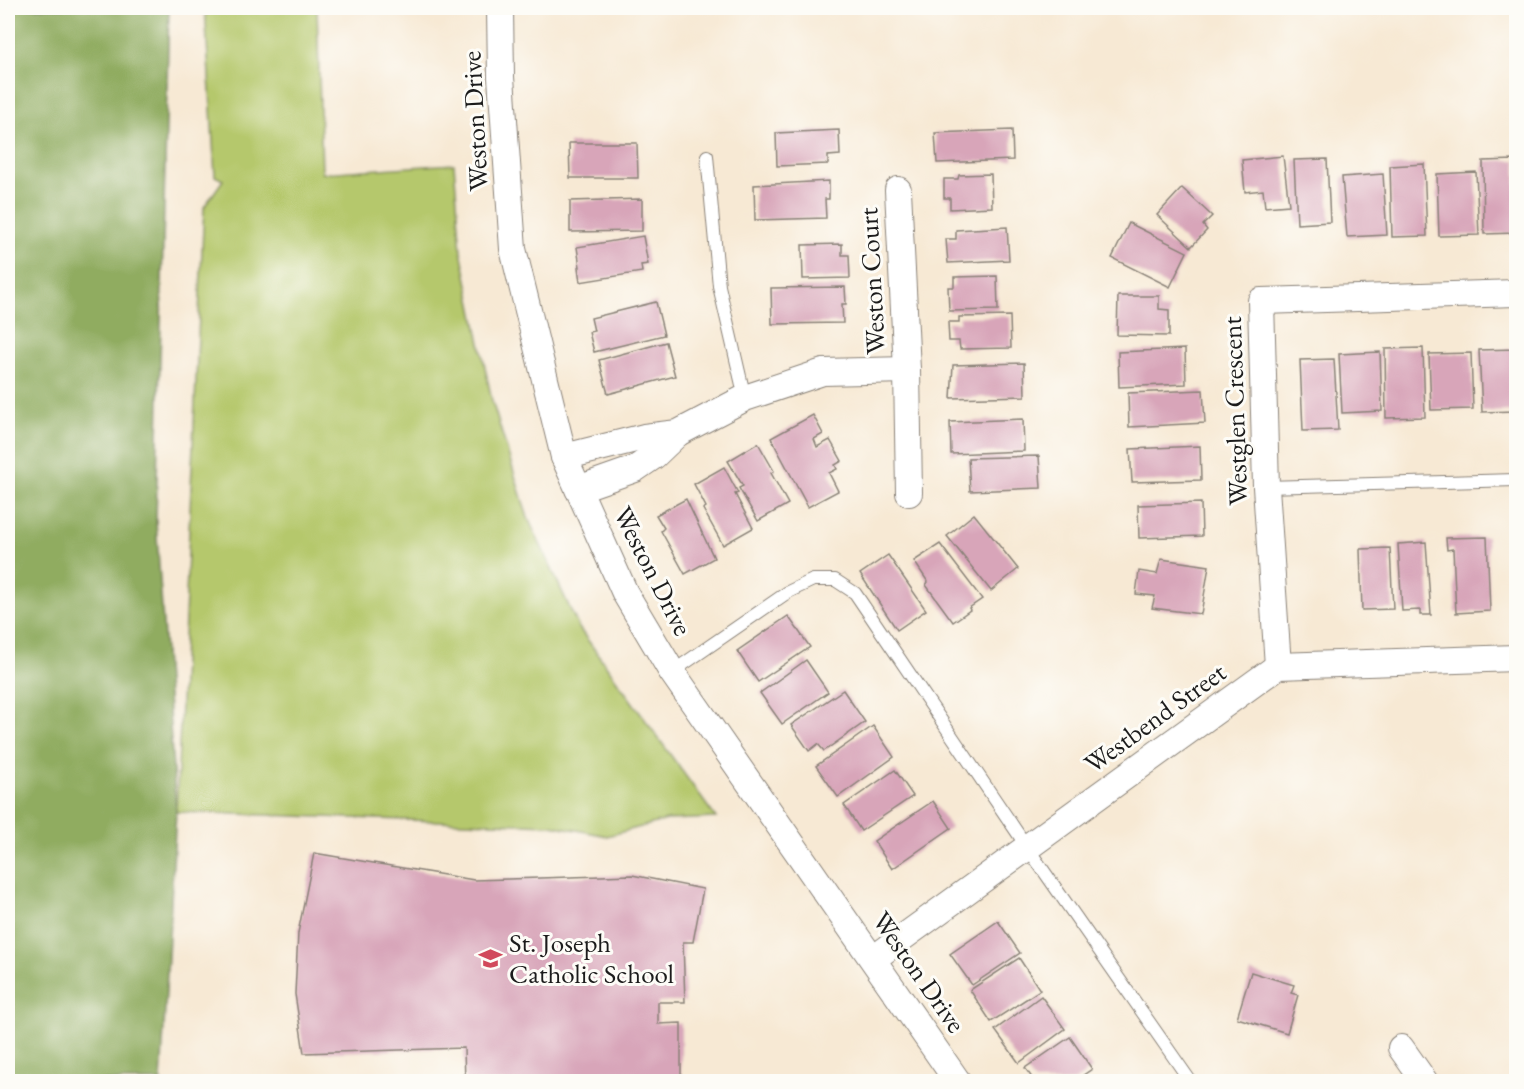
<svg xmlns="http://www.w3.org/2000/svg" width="1524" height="1089" font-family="'EB Garamond',serif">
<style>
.green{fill:#b5c86c;stroke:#687244;stroke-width:1.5}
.forest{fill:#90ac60;stroke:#56643e;stroke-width:1.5}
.building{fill:#d8a5b9}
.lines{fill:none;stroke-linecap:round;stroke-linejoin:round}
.service-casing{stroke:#8a8278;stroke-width:14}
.minor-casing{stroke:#8a8278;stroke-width:28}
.service{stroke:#fff;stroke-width:12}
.minor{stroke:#fff;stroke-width:26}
.labels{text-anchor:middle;stroke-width:6;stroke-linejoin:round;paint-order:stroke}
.street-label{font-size:27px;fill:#1c1c1c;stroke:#fdfcf7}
.poi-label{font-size:27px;fill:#1c1c1c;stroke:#fdfcf7;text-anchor:start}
</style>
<rect width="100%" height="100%" fill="#fdfcf7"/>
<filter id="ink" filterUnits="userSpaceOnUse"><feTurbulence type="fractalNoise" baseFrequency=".0167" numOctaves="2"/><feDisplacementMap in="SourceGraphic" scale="12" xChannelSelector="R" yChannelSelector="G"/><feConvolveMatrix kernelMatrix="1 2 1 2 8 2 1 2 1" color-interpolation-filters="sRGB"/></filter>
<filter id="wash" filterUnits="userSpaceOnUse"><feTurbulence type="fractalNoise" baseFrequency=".008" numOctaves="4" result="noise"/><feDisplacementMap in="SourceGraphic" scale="24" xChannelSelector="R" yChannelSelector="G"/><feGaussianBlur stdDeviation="1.35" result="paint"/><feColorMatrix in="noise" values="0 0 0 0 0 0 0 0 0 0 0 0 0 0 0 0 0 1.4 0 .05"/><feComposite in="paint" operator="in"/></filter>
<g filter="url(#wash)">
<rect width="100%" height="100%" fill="#f7e9d4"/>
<path class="green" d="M205,8h112l5,165 132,-9 7,87 31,150 36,117 51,110 137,190 -49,2 -60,16 -56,-11 -375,-13 28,-605 19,-27 -8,-4z"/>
<path class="forest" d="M8,8h161l-13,513 20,291 -15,269h-153z"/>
<g id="blocks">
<g class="building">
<path d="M839,130l1,25 -12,1v8l-51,2 -1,-33z"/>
<path d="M1012,130l1,30 -76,3 -2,-30z"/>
<path d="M569,143h68l1,35h-68z"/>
<path d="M1283,156l6,49 -24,2 -2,-17 -18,2 -3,-32z"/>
<path d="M1327,159l3,63 -33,2 -3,-64z"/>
<path d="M1516,160v73l-32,1 -1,-73z"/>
<path d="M1424,164l3,72 -35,1 -2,-71z"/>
<path d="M1476,172l3,63 -40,1 -2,-62z"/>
<path d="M991,174l1,33 -42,2v-11h-6v-19h14l1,-4z"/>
<path d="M1383,174l4,61 -40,2 -5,-60z"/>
<path d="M829,181v18h-4l1,19 -71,2 -1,-35z"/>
<path d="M1182,188l30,28 -9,9 4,5 -16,17 -34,-32z"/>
<path d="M642,199v32l-72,1v-31z"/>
<path d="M1129,223l58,29 -17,35 -58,-29z"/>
<path d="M1007,227l2,33 -61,3 -2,-24h10v-9z"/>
<path d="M643,236l5,28 -7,1 1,7 -62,10 -2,-15h2l-3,-20z"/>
<path d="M842,244v11h7l1,23 -47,1 -1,-34z"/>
<path d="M997,276l1,34 -49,1 -1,-24h6v-10z"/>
<path d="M845,287l1,17h-4l1,19 -71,1 -1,-36z"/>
<path d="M1118,296h41v13l10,1v26l-52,-1z"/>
<path d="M656,302l8,33 -70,17 -5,-20 5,-1 -3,-13z"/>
<path d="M1010,316l1,32 -51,1 -1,-8h-10l-1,-19h11v-5z"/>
<path d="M666,342l9,34 -67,18 -9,-34z"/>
<path d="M1423,348l2,69 -39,1 -1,-69z"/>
<path d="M1185,349l1,35 -67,3 -1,-35z"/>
<path d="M1516,349v62l-34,1 -3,-62z"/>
<path d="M1380,352l2,59 -40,2 -3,-59z"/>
<path d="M1471,353l2,56 -42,1 -2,-56z"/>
<path d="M1334,359l4,71 -35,1 -3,-71z"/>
<path d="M1024,363l1,33 -74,2 2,-33z"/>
<path d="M1203,390l2,33 -76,4 -1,-34z"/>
<path d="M813,415l10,19 -9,5 3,8 13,-7 12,21 -7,4 2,4 -8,4 9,18 -30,16 -37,-69z"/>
<path d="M1023,419l1,32 -73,3 -1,-32z"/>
<path d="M758,443l16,28 -3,2 17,31 -30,17 -19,-33 4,-2 -15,-25z"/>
<path d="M1200,446l1,34 -69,2 -2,-33z"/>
<path d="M1039,456l2,32 -71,3 -2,-33z"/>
<path d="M724,467l14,26 -3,1 18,34 -30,17 -20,-36 3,-2 -12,-23z"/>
<path d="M686,499l28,59 -29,16 -24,-43 3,-3 -8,-13z"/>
<path d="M1201,503l1,33 -63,2 -1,-33z"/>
<path d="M974,514l44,55 -27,22 -44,-55z"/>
<path d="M1487,537l3,74 -34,2 -3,-64 -6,1 -1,-12z"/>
<path d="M1426,542l5,73h-11v-5l-18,1 -4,-67z"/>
<path d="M940,544l42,55 -13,9 1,2 -17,12 -27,-37 2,-3 -14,-21z"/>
<path d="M1390,548l3,61 -31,1 -2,-61z"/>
<path d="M888,555l38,55 -29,20 -37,-56z"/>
<path d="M1161,559l48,7 -8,48 -49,-6 3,-12 -19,-2 3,-23 18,3z"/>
<path d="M788,616l22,31 -52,35 -21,-31z"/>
<path d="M806,660l22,32 -46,32 -22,-31z"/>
<path d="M843,690l22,32 -41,29 -6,-7 -9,7 -18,-26z"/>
<path d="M873,726l21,31 -56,40 -22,-31z"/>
<path d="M895,770l18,26 -52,35 -17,-26z"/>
<path d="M933,801l18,27 -59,41 -18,-28z"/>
<path d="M314,853l160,27 158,-5 71,14 -10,53h-10l2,60h-27v22l23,-1v59h-216l-1,-34 -160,5 -9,-59 3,-61z"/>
<path d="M998,921l22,32 -48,32 -22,-31z"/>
<path d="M1019,958l21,32 -49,32 -21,-32z"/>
<path d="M1251,972l43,13 -3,8 7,2 -11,38 -50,-15z"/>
<path d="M1041,996l24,33 -46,34 -24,-33z"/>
<path d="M1070,1037l22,32 -19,13h-38l-10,-14z"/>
<path d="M374,1077v5h-58v-3z"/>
</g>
</g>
</g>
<g filter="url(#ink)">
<use href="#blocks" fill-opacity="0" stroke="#8a8278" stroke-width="1.5"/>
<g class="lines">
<defs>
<g id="service">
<path d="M707,156l12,130 26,112"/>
<path d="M1266,487l250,-7"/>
<path d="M672,672l116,-80 25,-12h22l20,13 172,254 164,235"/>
</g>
<g id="minor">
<path d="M500,8l1,69 12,172 51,208 61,136 47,79 286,410"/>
<path d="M898,190l9,180 2,123"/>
<path d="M564,457l80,-20 34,-4"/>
<path d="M578,489l57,-20 19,-13 24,-23 67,-35 78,-26 84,-2"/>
<path d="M1278,666l-12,-179 -5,-186 255,-8"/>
<path d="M873,959l405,-293 238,-8"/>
<path d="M1401,1048l24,34"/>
</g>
</defs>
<use href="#service" class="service-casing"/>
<use href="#minor" class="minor-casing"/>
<use href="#service" class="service"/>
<use href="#minor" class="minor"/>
</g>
</g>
<defs>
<symbol id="school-bare" viewBox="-9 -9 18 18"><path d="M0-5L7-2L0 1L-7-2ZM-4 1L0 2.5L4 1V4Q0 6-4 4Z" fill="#d1495b" stroke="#fdfcf7" stroke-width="2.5" paint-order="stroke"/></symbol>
</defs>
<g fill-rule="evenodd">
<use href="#school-bare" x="474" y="942" width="33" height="33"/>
</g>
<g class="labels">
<g class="street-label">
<text transform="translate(475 121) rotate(-93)" y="9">Weston Drive</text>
<text transform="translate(872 281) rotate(-93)" y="9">Weston Court</text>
<text transform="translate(1235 411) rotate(-92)" y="9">Westglen Crescent</text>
<text transform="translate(653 571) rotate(63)" y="9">Weston Drive</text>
<text transform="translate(1155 718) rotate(-36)" y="9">Westbend Street</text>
<text transform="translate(919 972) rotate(55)" y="9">Weston Drive</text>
</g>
<g class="poi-label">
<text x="509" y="952">St. Joseph<tspan x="509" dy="31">Catholic School</tspan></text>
</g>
</g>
<rect width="1524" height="1089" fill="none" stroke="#fdfcf7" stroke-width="30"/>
</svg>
